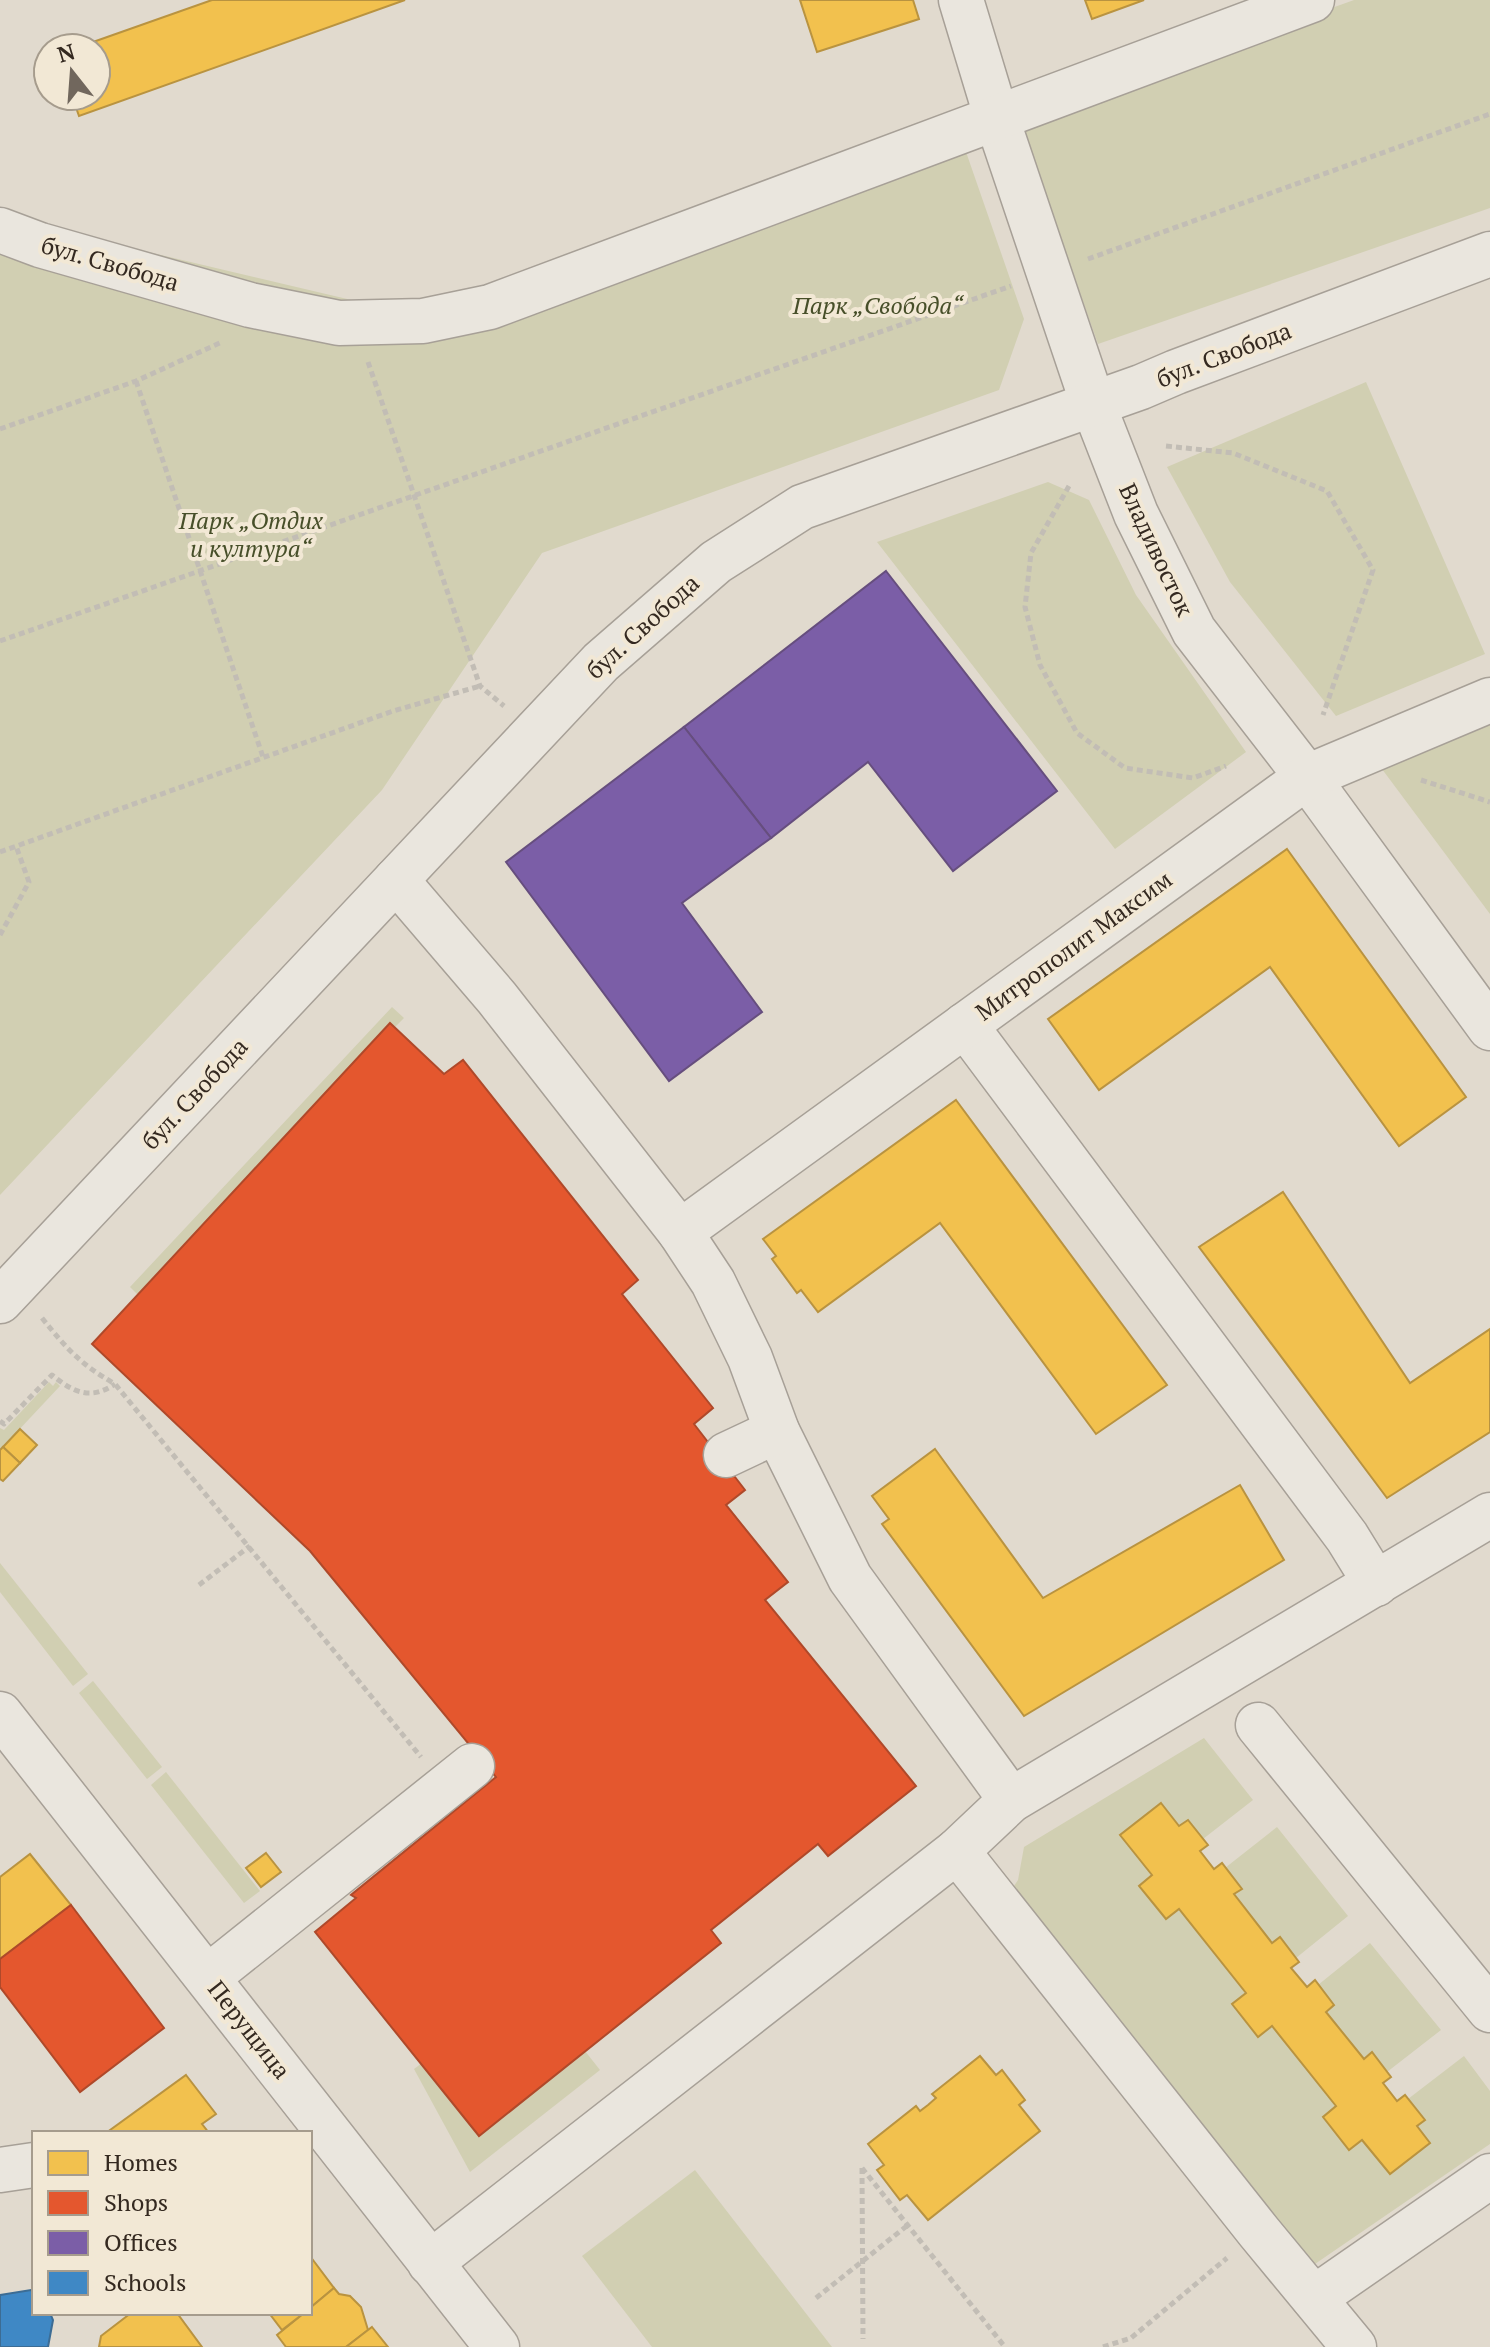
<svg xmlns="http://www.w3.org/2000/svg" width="1490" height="2347" font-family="'PT Serif',serif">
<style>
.green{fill:#d1cfb2}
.homes{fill:#f2c14e;stroke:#b99340;stroke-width:2}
.shops{fill:#e4572e;stroke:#af492a;stroke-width:2}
.offices{fill:#7b5ea7;stroke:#664e7e;stroke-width:2}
.schools{fill:#3f88c5;stroke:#3c6c94;stroke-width:2}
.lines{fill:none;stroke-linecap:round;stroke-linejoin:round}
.minor-casing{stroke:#a7a097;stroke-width:47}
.path{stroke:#c2bdb5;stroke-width:5;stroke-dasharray:6 4;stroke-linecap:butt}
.minor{stroke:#eae6de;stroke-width:44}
.labels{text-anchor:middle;stroke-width:8;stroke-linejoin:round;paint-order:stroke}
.street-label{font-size:24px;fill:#342920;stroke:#f2e8d5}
.park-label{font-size:24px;font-style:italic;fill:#474f29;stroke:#f2e8d5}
</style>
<rect width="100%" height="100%" fill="#e1dace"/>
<g class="green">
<path d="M1354,0h136v208l-392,136 -79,-223z"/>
<path d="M965,149l59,170 -25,71 -457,163 -160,237 -382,405v-978l470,111z"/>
<path d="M1366,382l119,272 -149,62 -106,-134 -63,-115z"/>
<path d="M1048,482l41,18 47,95 110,157 -131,97 -238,-307z"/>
<path d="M1490,725v189l-111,-149z"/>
<path d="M392,1007l12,11 -9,9 -5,-4 -252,272 -8,-8z"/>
<path d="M49,1382l4,4 3,-4 4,4 -60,64v-22l4,2z"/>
<path d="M0,1563l88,111 -15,12 -73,-94z"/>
<path d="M93,1681l69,86 -15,12 -68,-86z"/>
<path d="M1204,1738l49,62 -50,39 -24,-13 -18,-23 -41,32 32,40 -12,11 39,23 67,84 -14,11 40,22 64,80 -13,11 26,33 13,-10 28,34 39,-31 -12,-17 8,-7 -17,-20 56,-43 26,35v53l-178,122 -302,-374 8,-12 6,-33z"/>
<path d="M166,1772l94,119 -16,12 -93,-118z"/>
<path d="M1277,1827l71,89 -52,42 -16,-20 -8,5 -38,-48 7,-7 -16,-20z"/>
<path d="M1370,1943l71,87 -54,42 -15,-20 -8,7 -38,-47 8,-7 -16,-20z"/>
<path d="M585,2051l15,19 -130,102 -56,-103 8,-6z"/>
<path d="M695,2170l137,177h-180l-70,-91z"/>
</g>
<g class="homes">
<path d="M212,0h193l-326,116 -7,-20h24v-48h-20z"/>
<path d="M800,0h113l6,19 -102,33z"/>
<path d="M1085,0h59l-52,19z"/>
<path d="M1287,849l179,248 -67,49 -129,-179 -171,123 -51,-71z"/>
<path d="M956,1100l211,285 -71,49 -156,-211 -122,89 -17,-22 -4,3 -25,-34 4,-3 -13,-17z"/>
<path d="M1283,1192l127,191 80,-54v103l-103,66 -188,-251z"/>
<path d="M20,1429l17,16 -17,18 -17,-16z"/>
<path d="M3,1447l17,16 -17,18 -3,-2v-29z"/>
<path d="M935,1449l108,149 197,-113 44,75 -260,156 -142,-192 7,-5 -17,-23z"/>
<path d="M1161,1803l18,23 9,-6 20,25 -8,6 14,18 8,-6 20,26 -8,5 38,49 8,-6 19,25 -8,6 16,19 8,-7 19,25 -8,7 38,47 8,-7 19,25 -8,6 14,18 8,-6 20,25 -8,6 13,17 -40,31 -28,-34 -13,10 -26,-33 13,-11 -64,-80 -14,11 -26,-33 14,-11 -67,-84 -13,10 -27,-33 13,-11 -32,-40z"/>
<path d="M266,1853l15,19 -20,15 -15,-19z"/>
<path d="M30,1854l41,51 -71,54v-82z"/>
<path d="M980,2056l16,19 6,-5 23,30 -6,5 21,26 -112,89 -21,-25 -7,5 -23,-30 7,-5 -16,-21 48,-38 4,5 8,-6 8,-7 -4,-4z"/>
<path d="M186,2075l30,39 -14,10 7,9h-103z"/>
<path d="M310,2256l24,32 -24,20z"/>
<path d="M334,2288l5,6 11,2 11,11 7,23 -22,17h-60l-9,-12 27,-22h6v-5z"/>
<path d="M131,2313h46l25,34h-103l2,-11z"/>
<path d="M269,2313h35l-22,17z"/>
<path d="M372,2327l16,20h-42l22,-17z"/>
</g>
<g class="shops">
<path d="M390,1023l54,51 19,-14 175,220 -16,14 91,114 -19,16 51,66 -19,15 62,77 -23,18 151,186 -88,70 -10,-12 -107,86 10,13 -242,193 -164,-204 41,-34 -5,-3 145,-118 -186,-226 -218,-207z"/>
<path d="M71,1905l93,123 -84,64 -80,-105v-28z"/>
</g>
<g class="offices">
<path d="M886,571l171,220 -104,80 -85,-109 -97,76 -87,-111z"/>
<path d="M684,727l87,111 -89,65 80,109 -93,69 -163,-219z"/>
</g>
<path class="schools" d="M31,2290l3,2v21h16l3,7 -5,27h-48v-52z"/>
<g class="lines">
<defs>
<g id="minor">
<path d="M961,0l36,119 96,285 43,110 58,117 113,146 183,251"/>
<path d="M0,230l40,15 210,60 89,18 84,-2 67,-14 822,-307"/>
<path d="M396,880l101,118 183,234 33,50 37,76 27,73 73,147 161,222"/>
<path d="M965,1025l382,512 29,47"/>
<path d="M680,1232l627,-455 183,-77"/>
<path d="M0,1301l601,-639 115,-100 86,-55 339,-120 35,-15 314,-118"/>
<path d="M726,1455l51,-24"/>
<path d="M0,1714l497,633"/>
<path d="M1258,1725l232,285"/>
<path d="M957,1851l302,381 95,115"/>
<path d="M208,1977l264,-211"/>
<path d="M0,2170l34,-5"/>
<path d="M430,2263l527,-412 54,-51 479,-285"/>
<path d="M1314,2298l176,-122"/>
</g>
</defs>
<use href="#minor" class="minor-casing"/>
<g class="path">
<path d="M1088,259l402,-145"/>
<path d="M368,362l112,324 24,20"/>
<path d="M136,381l127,376"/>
<path d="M0,429l136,-48 86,-39"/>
<path d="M1166,446l67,7 94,38 46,79 -50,145"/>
<path d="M1069,486l-38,67 -6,54 15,58 37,68 48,35 68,10 33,-12"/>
<path d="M0,641l1011,-355"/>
<path d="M1421,780l69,22"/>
<path d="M0,852l393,-141 87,-25"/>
<path d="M0,935l29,-53 -13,-36"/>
<path d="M42,1318c25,31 38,46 73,66l306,373"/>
<path d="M0,1421l4,3 48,-49c21,17 38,26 63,9"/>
<path d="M199,1585l51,-39"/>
<path d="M862,2168l143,179"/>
<path d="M862,2168l1,171"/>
<path d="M816,2298l92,-73"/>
<path d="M1103,2347l28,-9 96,-80"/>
</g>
<use href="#minor" class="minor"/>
</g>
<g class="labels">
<g class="street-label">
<text transform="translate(110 264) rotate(16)" y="8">бул. Свобода</text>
<text transform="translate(1224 355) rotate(-21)" y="8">бул. Свобода</text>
<text transform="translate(1156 550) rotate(65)" y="8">Владивосток</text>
<text transform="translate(643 627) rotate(-42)" y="8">бул. Свобода</text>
<text transform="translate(1074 946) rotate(-36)" y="8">Митрополит Максим</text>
<text transform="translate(195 1094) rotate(-47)" y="8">бул. Свобода</text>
<text transform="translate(249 2030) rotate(52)" y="8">Перущица</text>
</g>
<g class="park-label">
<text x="878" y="314">Парк „Свобода“</text>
<text x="251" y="529">Парк „Отдих<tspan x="251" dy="28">и култура“</tspan></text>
</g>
</g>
<rect x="32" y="2131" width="280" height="184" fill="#f2e8d5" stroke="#a69c8d" stroke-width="2"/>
<rect x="48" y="2151" width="40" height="24" fill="#f2c14e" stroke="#a69c8d" stroke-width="2"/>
<text x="104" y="2171" font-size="24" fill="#342920">Homes</text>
<rect x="48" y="2191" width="40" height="24" fill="#e4572e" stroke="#a69c8d" stroke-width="2"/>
<text x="104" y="2211" font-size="24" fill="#342920">Shops</text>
<rect x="48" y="2231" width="40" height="24" fill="#7b5ea7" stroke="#a69c8d" stroke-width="2"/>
<text x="104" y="2251" font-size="24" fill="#342920">Offices</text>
<rect x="48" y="2271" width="40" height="24" fill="#3f88c5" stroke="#a69c8d" stroke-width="2"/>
<text x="104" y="2291" font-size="24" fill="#342920">Schools</text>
<g transform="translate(72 72) rotate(343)"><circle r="38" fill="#f2e8d5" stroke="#a69c8d" stroke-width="2"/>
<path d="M0-6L14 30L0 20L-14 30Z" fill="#71675d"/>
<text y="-12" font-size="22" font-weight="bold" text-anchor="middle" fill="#342920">N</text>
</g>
</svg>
